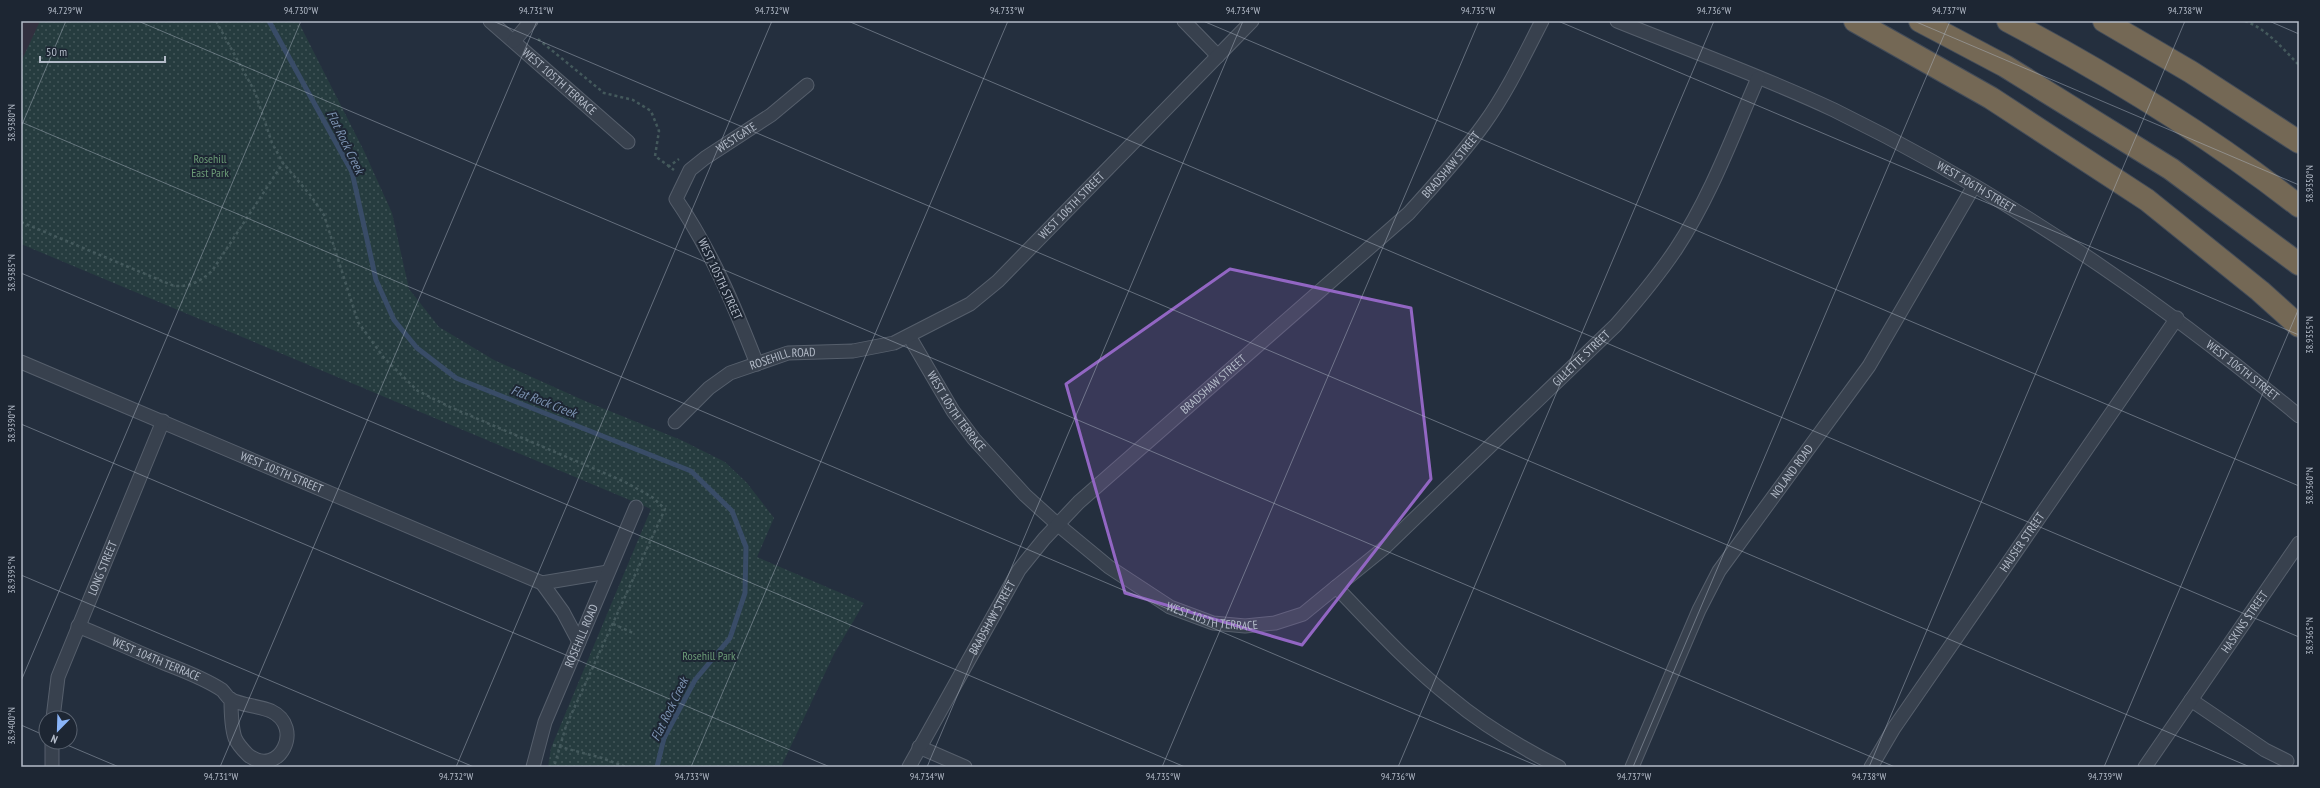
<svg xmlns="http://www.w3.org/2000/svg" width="2320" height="788" font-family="'PT Sans Narrow',sans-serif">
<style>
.medical{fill:#32303f}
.grass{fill:url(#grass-dots)}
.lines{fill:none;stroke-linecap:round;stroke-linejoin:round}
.stream{stroke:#394c67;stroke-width:5}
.minor-casing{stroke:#565f6c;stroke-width:15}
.motorway-casing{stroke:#434c59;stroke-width:24}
.path{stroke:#44595c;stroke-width:2.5;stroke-dasharray:3 3;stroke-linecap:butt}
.minor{stroke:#38414e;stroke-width:13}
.motorway{stroke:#746855;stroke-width:22}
.marked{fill:#9266c3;fill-opacity:0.2;stroke:#9266c3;stroke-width:3;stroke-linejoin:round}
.ticks{fill:none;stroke:#b4bcc9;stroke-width:1;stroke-opacity:0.45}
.labels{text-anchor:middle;stroke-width:4;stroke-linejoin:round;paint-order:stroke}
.street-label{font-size:12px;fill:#b4bcc9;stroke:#1d2633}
.park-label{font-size:12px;fill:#6b9a76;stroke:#1d2633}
.water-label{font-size:13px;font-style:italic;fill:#7c92b1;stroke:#1d2633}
.neatline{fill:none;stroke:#b4bcc9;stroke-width:1.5}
.ticks-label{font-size:10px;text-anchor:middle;fill:#b4bcc9}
</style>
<defs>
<pattern id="grass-dots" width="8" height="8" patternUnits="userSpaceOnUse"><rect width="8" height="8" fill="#263c3f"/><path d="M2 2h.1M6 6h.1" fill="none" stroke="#435659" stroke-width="1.8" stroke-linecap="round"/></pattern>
</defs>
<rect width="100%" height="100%" fill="#242f3e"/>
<path class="medical" d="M21,21h22l-22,50z"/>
<path class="grass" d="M40,21h258l66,130 28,62 17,76 30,38 55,33 91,41 96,39 44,22 22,21 27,35 -17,39 107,46 -30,51 -53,113h-233l3,-19 100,-239 -630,-265v-182z"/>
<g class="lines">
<path class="stream" d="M269,21l83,151 24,108 18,40 23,28 39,30 235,93 41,40 14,36 -1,46 -15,45 -35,42 -31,58 -7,29"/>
<defs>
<g id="minor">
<path id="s1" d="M490,21l138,121"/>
<path d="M1184,21l34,35"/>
<path id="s2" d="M1617,21c72,29 147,56 217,89 168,82 322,187 465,306"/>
<path d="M514,41l17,-20"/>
<path id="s3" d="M909,336l44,75 21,28 51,56 32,29 52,43 61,40 43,16 32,3 30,-3 28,-9 33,-27 47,-38 233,-224c21,-24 42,-49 60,-76 35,-53 57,-114 82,-171"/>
<path id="s4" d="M21,362l521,221 66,-11"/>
<path id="s5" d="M757,364c-23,-59 -45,-112 -81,-165l14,-29 15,-12 66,-43 36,-30"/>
<path id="s6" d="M675,422l34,-34 21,-15 58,-20 65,-2 41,-8 76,-39 28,-23 254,-260"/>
<path d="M542,583l21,29 16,30"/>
<path d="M1336,587c37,38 73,78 115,111 32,27 71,50 108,69"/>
<path id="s7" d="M78,626c29,12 57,25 86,37 20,8 40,15 58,27 3,3 5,7 8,9 10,6 29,7 41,12 34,16 8,68 -23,44 -5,-5 -10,-10 -13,-17 -4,-12 -4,-26 -4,-39"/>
<path d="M2191,700l74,50 22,11"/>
<path id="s8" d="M53,718l5,-41 105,-256"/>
<path d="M52,742v25"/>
<path d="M919,747l46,20"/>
<path id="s9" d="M533,767l12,-45 91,-215"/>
<path id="s10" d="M909,767l110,-197 25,-31 35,-37 330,-289c26,-29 52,-57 75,-89 23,-32 40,-68 58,-103"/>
<path id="s11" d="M1632,767l67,-157 20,-39 150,-205 105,-180"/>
<path id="s12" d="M1871,767l23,-39 283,-410"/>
<path id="s13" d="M2145,767l154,-224"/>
</g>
<g id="motorway">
<path d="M1855,21l136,77 156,102 113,91 39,35"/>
<path d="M1920,21l85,45 166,103 128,95"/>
<path d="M2008,21c102,54 200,114 291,185"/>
<path d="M2104,21l87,51 108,70"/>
</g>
</defs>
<use href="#minor" class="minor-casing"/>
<use href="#motorway" class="motorway-casing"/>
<g class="path">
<path d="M216,21l39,71 17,51 11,20 28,33 13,19 34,107 26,36 34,33 32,16 175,75 27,15 13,12 -99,217 -12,41"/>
<path d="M2245,21c22,8 38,28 54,44"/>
<path d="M538,39l66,54 29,7 18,11 8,20 -4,25 19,14"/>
<path d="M668,167l11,-8"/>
<path d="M21,222l153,64c15,1 26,-4 38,-15l71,-108"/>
<path d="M613,624l20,9"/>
<path d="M553,745l49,13 24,9"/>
</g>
<use href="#minor" class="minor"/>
<use href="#motorway" class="motorway"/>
</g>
<path class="marked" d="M1230,269l181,39 20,171 -129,166 -177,-52 -59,-209z"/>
<path class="ticks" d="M138,21l1757,746M493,21l1757,746M848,21l1451,616M1203,21l1096,465M1558,21l741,314M1914,21l385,164M2269,21l30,13M21,122l1519,645M21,127l45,-106M21,273l1164,494M21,424l809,343M21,575l453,192M21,681l280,-660M21,725l25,11M60,742l59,25M220,767l317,-746M456,767l316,-746M691,767l317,-746M927,767l316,-746M1162,767l317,-746M1398,767l316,-746M1633,767l317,-746M1869,767l316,-746M2104,767l195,-459"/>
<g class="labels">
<g class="street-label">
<text dy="4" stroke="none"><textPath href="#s1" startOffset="92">WEST 105TH TERRACE</textPath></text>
<text dy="4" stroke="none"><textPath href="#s5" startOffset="273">WESTGATE</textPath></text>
<text dy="4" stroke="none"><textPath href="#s10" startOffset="819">BRADSHAW STREET</textPath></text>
<text dy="4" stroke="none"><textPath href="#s2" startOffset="396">WEST 106TH STREET</textPath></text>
<text dy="4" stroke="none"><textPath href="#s6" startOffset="469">WEST 106TH STREET</textPath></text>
<text transform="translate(720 279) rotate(65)" y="4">WEST 105TH STREET</text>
<text dy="4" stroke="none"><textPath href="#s3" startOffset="897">GILLETTE STREET</textPath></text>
<text dy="4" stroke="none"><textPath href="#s6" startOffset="129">ROSEHILL ROAD</textPath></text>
<text dy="4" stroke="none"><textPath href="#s2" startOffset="720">WEST 106TH STREET</textPath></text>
<text dy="4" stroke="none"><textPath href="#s10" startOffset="495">BRADSHAW STREET</textPath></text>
<text dy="4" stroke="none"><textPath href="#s3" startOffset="89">WEST 105TH TERRACE</textPath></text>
<text dy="4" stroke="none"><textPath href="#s11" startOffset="338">NOLAND ROAD</textPath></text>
<text dy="4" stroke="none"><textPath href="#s4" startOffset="283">WEST 105TH STREET</textPath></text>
<text dy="4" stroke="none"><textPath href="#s12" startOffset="271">HAUSER STREET</textPath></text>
<text dy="4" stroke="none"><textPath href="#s8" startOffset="159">LONG STREET</textPath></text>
<text dy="4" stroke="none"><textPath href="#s3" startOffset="425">WEST 105TH TERRACE</textPath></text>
<text dy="4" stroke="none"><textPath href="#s10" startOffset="171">BRADSHAW STREET</textPath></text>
<text dy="4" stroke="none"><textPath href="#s13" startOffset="176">HASKINS STREET</textPath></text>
<text dy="4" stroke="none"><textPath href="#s9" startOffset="140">ROSEHILL ROAD</textPath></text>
<text dy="4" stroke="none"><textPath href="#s7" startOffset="85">WEST 104TH TERRACE</textPath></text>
</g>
<g class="park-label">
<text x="210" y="163">Rosehill<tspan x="210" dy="14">East Park</tspan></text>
<text x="709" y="660">Rosehill Park</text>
</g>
<g class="water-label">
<text transform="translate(346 142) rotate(64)" y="5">Flat Rock Creek</text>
<text transform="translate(544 401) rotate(21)" y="5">Flat Rock Creek</text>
<text transform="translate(669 709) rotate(-64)" y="5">Flat Rock Creek</text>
</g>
</g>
<rect width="2320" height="788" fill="none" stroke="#1d2633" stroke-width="44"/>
<g transform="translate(58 730) rotate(203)"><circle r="19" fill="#1d2633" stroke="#59626f"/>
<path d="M0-3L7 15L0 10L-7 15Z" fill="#8ab4f8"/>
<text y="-6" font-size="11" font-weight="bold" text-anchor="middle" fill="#b4bcc9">N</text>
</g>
<path d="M40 56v6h125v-6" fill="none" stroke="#b4bcc9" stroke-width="2"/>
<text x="46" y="56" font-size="12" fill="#b4bcc9" stroke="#1d2633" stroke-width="3" paint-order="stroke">50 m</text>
<rect x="22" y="22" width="2276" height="744" class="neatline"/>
<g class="ticks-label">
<text x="65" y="14">94.729°W</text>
<text x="301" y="14">94.730°W</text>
<text x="536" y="14">94.731°W</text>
<text x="772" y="14">94.732°W</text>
<text x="1007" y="14">94.733°W</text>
<text x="1243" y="14">94.734°W</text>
<text x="1478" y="14">94.735°W</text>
<text x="1714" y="14">94.736°W</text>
<text x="1949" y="14">94.737°W</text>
<text x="2185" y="14">94.738°W</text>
<text transform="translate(11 123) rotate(-90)" y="4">38.9380°N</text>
<text transform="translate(2309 184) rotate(-90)" y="4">38.9350°N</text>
<text transform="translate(11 273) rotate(-90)" y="4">38.9385°N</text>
<text transform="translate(2309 335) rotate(-90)" y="4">38.9355°N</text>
<text transform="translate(11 424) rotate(-90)" y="4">38.9390°N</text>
<text transform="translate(2309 486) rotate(-90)" y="4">38.9360°N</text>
<text transform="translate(11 575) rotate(-90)" y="4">38.9395°N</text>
<text transform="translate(2309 636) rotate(-90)" y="4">38.9365°N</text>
<text transform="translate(11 726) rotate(-90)" y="4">38.9400°N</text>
<text x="221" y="780">94.731°W</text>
<text x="456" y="780">94.732°W</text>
<text x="692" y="780">94.733°W</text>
<text x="927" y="780">94.734°W</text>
<text x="1163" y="780">94.735°W</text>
<text x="1398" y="780">94.736°W</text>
<text x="1634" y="780">94.737°W</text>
<text x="1869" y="780">94.738°W</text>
<text x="2105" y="780">94.739°W</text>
</g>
</svg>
